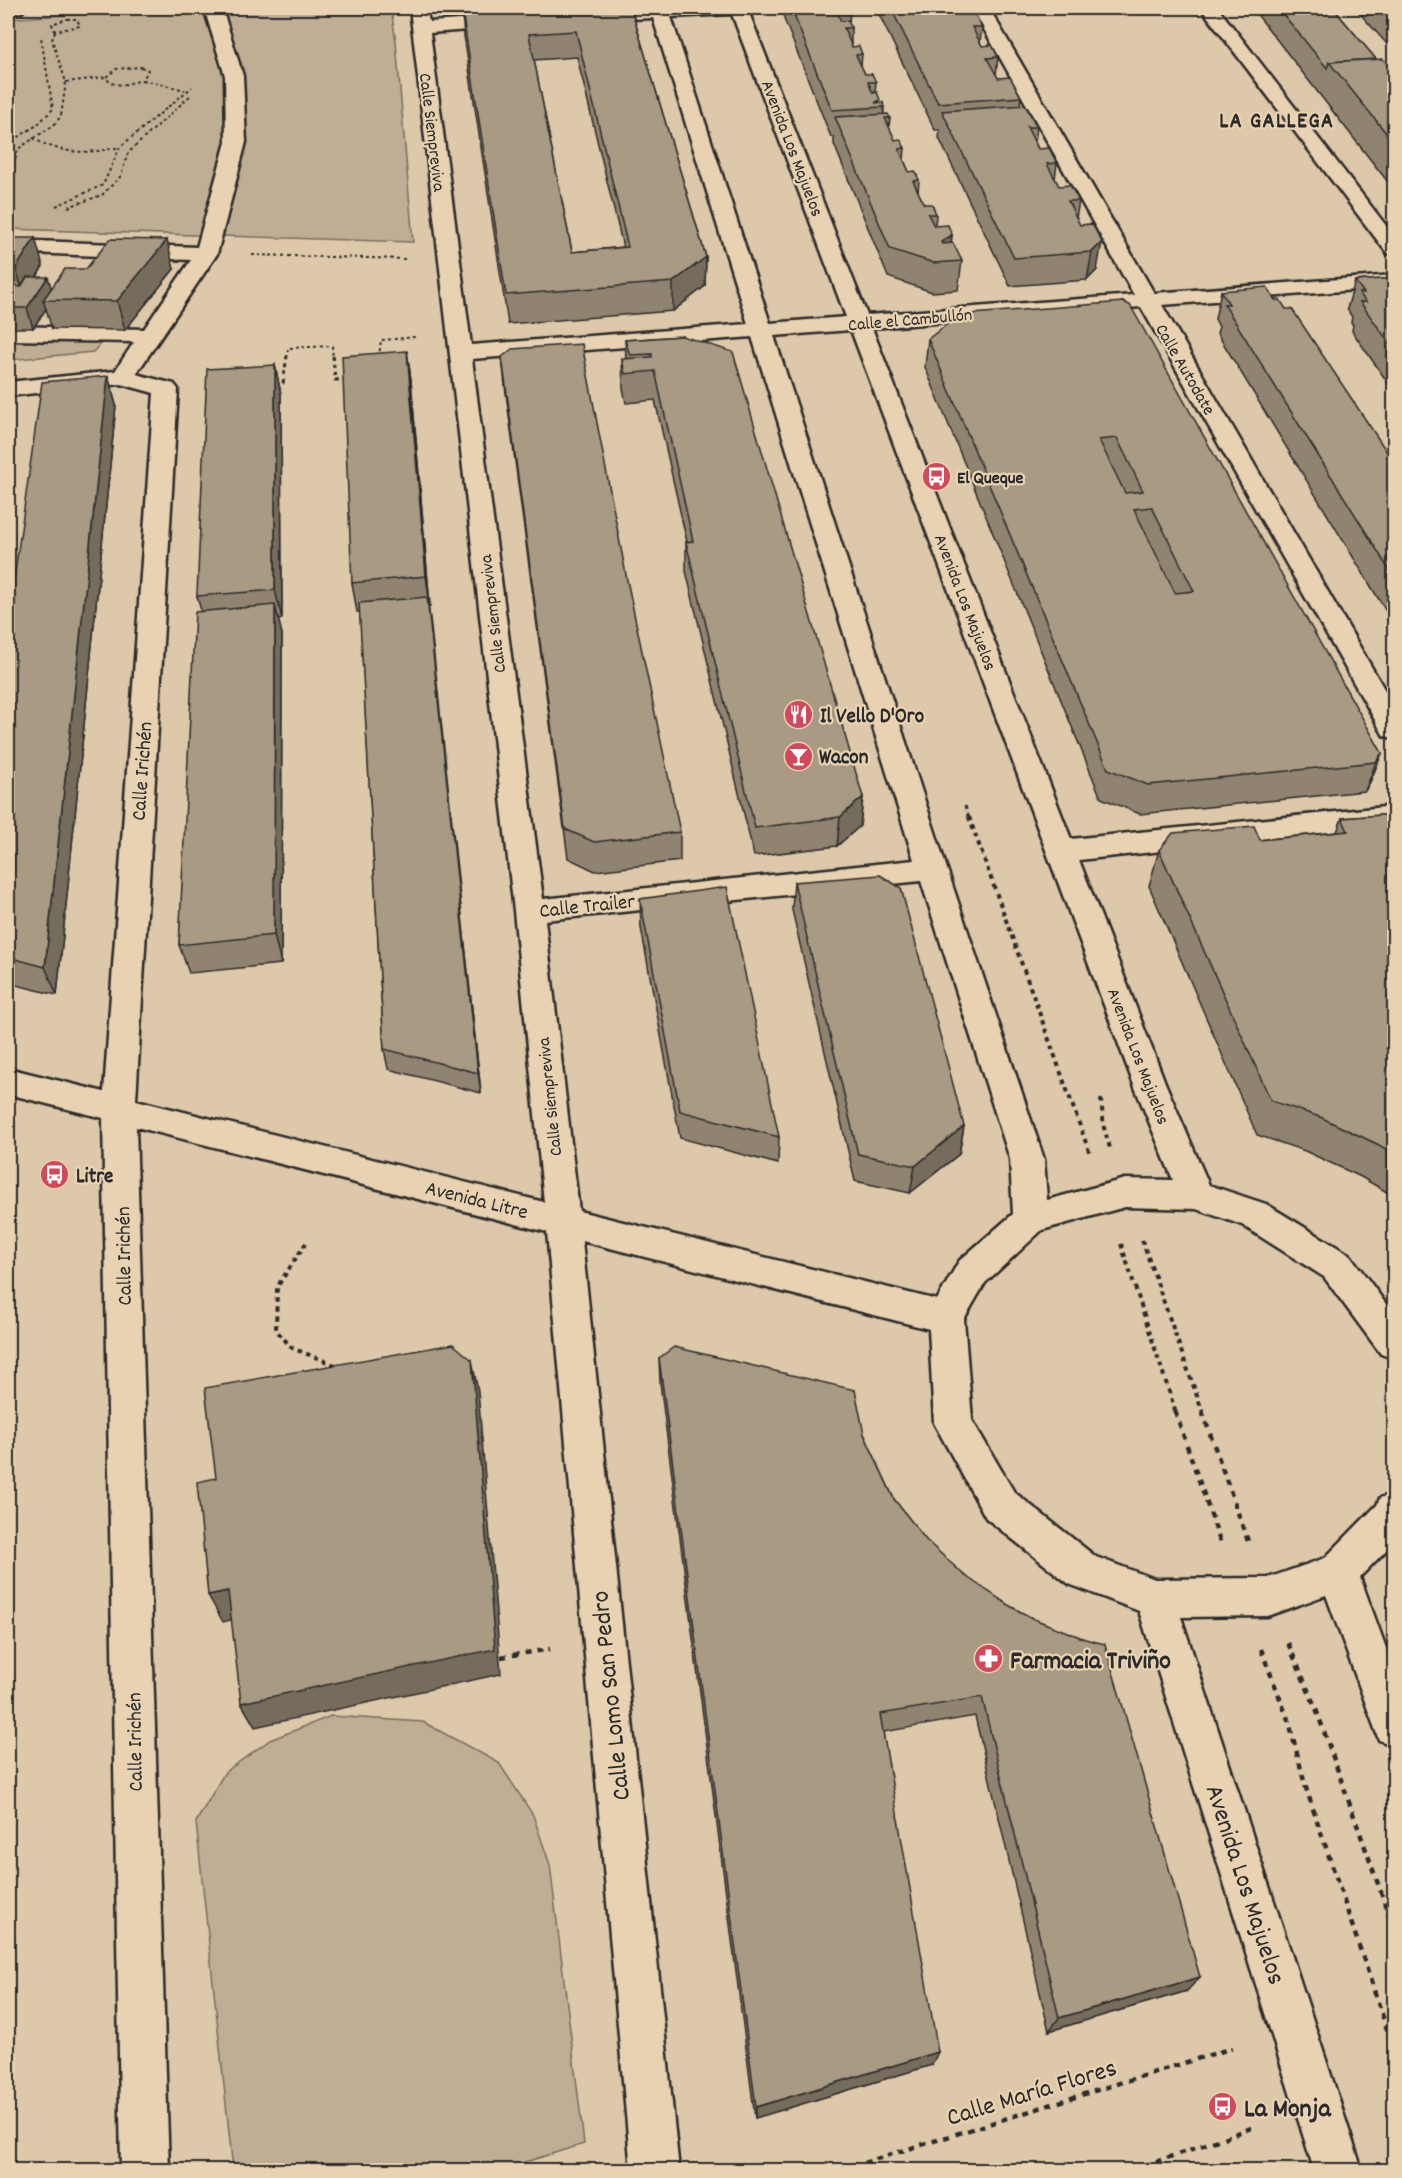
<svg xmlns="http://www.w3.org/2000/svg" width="1402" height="2178" font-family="Dekko,sans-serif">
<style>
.green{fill:#bfae94;stroke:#756c60;stroke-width:1.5}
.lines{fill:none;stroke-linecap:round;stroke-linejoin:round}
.minor-casing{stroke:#2b2b2b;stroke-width:5}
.path-far3{stroke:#2b2b2b;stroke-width:2;stroke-dasharray:3 3;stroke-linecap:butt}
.path-far2{stroke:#2b2b2b;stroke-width:3;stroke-dasharray:4 4;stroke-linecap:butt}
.path-far1{stroke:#2b2b2b;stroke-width:4;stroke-dasharray:4.5 4.5;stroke-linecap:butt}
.path{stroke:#2b2b2b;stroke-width:4.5;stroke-dasharray:6 6;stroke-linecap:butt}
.minor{fill:#e8d2b1;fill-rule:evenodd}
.wall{fill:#908471;stroke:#2b2b2b;stroke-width:1.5;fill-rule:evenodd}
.shaded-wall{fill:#766c5c;stroke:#2b2b2b;stroke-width:1.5}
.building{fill:#a89a83;stroke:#2b2b2b;stroke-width:1.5;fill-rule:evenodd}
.labels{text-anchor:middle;stroke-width:4.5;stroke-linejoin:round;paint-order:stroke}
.far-street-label{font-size:18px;fill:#2b2b2b;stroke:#e8d2b1}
.far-poi-label{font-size:18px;font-weight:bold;fill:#2b2b2b;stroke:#e8d2b1;text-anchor:start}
.poi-label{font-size:21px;font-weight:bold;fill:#2b2b2b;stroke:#e8d2b1;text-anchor:start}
.street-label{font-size:21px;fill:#2b2b2b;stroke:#e8d2b1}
.far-district-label{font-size:22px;font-weight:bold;letter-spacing:1.5px;fill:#2b2b2b;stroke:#e8d2b1}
.near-poi-label{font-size:26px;font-weight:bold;fill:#2b2b2b;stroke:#e8d2b1;text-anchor:start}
.near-street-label{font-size:26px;fill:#2b2b2b;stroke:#e8d2b1}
</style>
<rect width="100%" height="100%" fill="#ddc8a9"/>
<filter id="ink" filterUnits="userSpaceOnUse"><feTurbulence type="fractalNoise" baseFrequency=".0167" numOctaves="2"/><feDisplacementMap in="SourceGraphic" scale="12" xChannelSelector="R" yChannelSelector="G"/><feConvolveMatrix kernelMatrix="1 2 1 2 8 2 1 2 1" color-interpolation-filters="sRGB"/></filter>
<g filter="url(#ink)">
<g class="green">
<path d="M182,8h209l5,34 17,200 -405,-13v-208l9,-3z"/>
<path d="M8,341l94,1 -9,10 -85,8z"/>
<path d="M331,1716l92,6 76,41 34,52 17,50 34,279 -62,19 -10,7h-279l-37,-348 29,-50 45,-32z"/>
</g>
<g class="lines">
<defs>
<g id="minor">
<path d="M8,8h17l-3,4 -14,1z"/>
<path d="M204,8h18l21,68 3,66 -29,112 -81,120 38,10 4,5 -42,711 408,102 -30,-291 -104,-903h16l3,14 78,-5 6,1 3,4 -3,4 -6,1 -77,6 41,312 277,-21 -95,-306 -70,3 -3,-4 3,-4 6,-1 62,-4h96l120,307 267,-20 -162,-287h17l165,285 240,-18v12l-232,18 232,401v32l-10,-2 -4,-7 -239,-422 -269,21 199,511 323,-33v20l-315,34 87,225 43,100 57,19 84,51 44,60v44l-13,-5 -57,-77 -82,-52 -46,-16 -71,-2 -83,23 -57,53 -21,36 8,101 42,72 82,65 59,22 113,-1 57,-20 52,-53 3,-7 14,-5v49l-34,35 34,93v76l-15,-6 -53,-145 -58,21 -87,1 181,553h-48l-175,-559 -70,-27 -83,-66 -52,-95 -5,-94 -347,-88 97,929h-48l-84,-938 -411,-105 33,1043h-48l-18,-1052 -95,-24v-26l96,24 50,-699 -33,-9 -113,12v-14l107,-11 19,-29 -126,-2v-14l136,3 47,-69 -183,-8v-12l189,7 29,-105 -1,-66zM732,14l114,303 -76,6 -99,-306zM851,330l283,755 39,95 -48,-1 -78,21 -3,-41 -97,-290 -173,-533zM752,337l162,523 -371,39 -71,-540zM921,881l89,278 3,55 -54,47 -22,39 -358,-89 -34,-291z"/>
<path d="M1201,8h17l176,228v19l-7,-2z"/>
</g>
</defs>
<use href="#minor" class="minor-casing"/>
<g class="path-far3">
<path d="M67,19h10l3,7 -25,5 -3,-7z"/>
<path d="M141,67l7,3 -5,10 -21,5 -12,-2 -4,-6 10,-8z"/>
<path d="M143,80l42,10"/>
<path d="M66,82l40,-5"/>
<path d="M33,138c28,17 56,16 87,9"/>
<path d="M8,144l29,-19 16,-16 -12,-72"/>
<path d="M56,206l47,-21 17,-38 72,-60"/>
<path d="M14,207l-1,-39 5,-19 36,-24 7,-9 5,-34 -14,-42 3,-9"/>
<path d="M68,207l34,-12 19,-19 7,-23 63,-58"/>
<path d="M252,255l154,4"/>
<path d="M379,357l2,-17 35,-3"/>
<path d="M287,358l1,-10 44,-2 1,12"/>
</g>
<g class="path-far2">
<path d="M333,356l2,24 11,-1"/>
<path d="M275,384l8,-1 4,-27"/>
<path d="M965,806l4,13"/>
</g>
<g class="path-far1">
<path d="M969,817l121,337"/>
<path d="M1101,1099l3,29 6,20"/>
<path d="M1142,1240l61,173"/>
<path d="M306,1243l-29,44 -1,43 16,18 48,19"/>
<path d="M1121,1244l55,169"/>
</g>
<g class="path">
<path d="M1175,1411l46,133"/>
<path d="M1202,1411l47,133"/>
<path d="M1288,1643l28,66 78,220"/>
<path d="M1261,1649l28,73 16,63 89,265"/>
<path d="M501,1657l49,-8"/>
<path d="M841,2170l391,-122"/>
<path d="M1133,2170l121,-43"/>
</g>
<use href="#minor" class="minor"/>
</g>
<g class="wall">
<path d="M456,8h175l75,249 -1,29 -32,25 -165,13 -44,-288 -2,-22 -5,-1zM577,57l46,190 -51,5 -38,-192z"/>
<path d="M785,8h64l1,3 -1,13 2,4v15l1,4 10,7 -1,12 4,8 11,8 -1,10 5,11 4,4v7l6,4 -1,9 6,13 10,8 -1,12 5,12 10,8 -1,12 6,12 12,10 -1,12 17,9 -1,8 11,18 -4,29 -26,2 -44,-15 -54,-133v-7h-3l-47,-118z"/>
<path d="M877,8h88l-1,5 1,2 17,12 -2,15 2,4 16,11 -2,18 2,3 23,19 -1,9 17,21 -2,15 3,7 19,14 -2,16 4,7 20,15 -3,17 4,7 12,-1 5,46 -10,10 -77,6 -71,-148 1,-8h-5l-58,-120z"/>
<path d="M1252,8h81l43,51 19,14v118z"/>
<path d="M1355,8h40v45z"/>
<path d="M8,238l35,28 -6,11 15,11 122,-19 -49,61 -73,-1 -6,-20 -13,19h-25z"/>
<path d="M1395,278v115l-43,-62 1,-6 -2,-3 1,-5 -5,-8 8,-28z"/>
<path d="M1221,291l54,9 120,164v162l-178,-293 2,-6 -4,-8z"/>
<path d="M1123,302l259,451 -12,29 -5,9 -225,23 -39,-16 -176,-431 3,-28z"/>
<path d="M682,336l181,461 -3,29 -23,20 -83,10 -68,-285v-29h1l-32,-142 -29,3 -3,-15 -1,-29h4l-1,-19z"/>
<path d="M407,351l4,29 19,226h-2l53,487 -93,-24 -4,-20 -24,-437h-3l-5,-29z"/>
<path d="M502,357l178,475v29l-85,10 -27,-13 -63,-472z"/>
<path d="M275,365l6,29 1,225 -4,1 4,14 -1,330 -92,9 -10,-28 22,-334 -4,-15z"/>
<path d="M108,376l8,29 -59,590 -49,-12v-362z"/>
<path d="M1395,814v383l-34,-20 -56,-26 -48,-16 -108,-249 10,-36 178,-18 5,-14z"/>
<path d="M794,882l170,244 -5,28 -49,39 -55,-12 -63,-271z"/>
<path d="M640,899l139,238 -1,27 -98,-26 -39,-210z"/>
<path d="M659,1358l205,76 30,65 293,492 -138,40 -74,-315 -92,16 49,333 -177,53 -95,-735z"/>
</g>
<g class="shaded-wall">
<path d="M952,235l-3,27 -8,-20z"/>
<path d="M35,238l8,28 -19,31 -8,-29z"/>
<path d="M167,240l7,29 -49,61 -8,-29z"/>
<path d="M1102,242l-5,28 -10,10 5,-28z"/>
<path d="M706,257l-1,29 -32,25v-29z"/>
<path d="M10,276l6,20 -8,-2v-12z"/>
<path d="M48,277l6,20 -11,3 3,9 -13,19 -6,-20z"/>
<path d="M407,351l4,29 19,226 -4,-30z"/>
<path d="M275,365l6,29 1,225 -7,-29z"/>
<path d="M108,376l8,29 -59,590 -12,-28z"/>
<path d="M427,597l3,21 51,475 -3,-20z"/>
<path d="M275,605l7,29 -1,330 -7,-29z"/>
<path d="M1382,753l-12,29 -5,9 11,-29z"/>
<path d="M863,797l-3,29 -23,20 3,-29z"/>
<path d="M964,1126l-5,28 -49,39 5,-27z"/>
<path d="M472,1360l6,31 23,283 -246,53 -14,-24z"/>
<path d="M228,1591l14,26 -19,5 -15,-27z"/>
<path d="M1200,1977l-13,14 -138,40 10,-13z"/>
<path d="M938,2052l-6,13 -177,53 1,-11z"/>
</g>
<g class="building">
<path d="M498,8h133l75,249 -33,25 -167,13 -44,-285zM576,31l52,216 -56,5 -43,-218z"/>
<path d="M791,8h58l1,3 -13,1 4,9 7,-1 3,8h-7l8,19 7,-1 3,8 -6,1 9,19h7l4,8h-8l5,11 4,-1 3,8 -5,3 8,-1 1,5 -52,3z"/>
<path d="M891,8h70l4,7 10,-1 7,13h-10l10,19 10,-1 6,12 -11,1 11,20 12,-1 11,20 -83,6z"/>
<path d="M1278,8h55l43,51 -47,3 -2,6z"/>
<path d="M1385,8h10v11z"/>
<path d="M1383,59l12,14v71l-66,-82z"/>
<path d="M1025,105l12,22h-10l11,22 11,-1 8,15 -10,1 12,22 11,-1 9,16h-11l12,24 12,-1 10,18 -10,10 -78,6 -72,-147z"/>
<path d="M888,114l2,4h-5l10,22 5,-1 5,9 -6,1 10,23 6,-1 4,9 -6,1 11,23h8l4,10h-8l6,12 14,-1 4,10 -11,7 1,2 11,-1 9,18 -28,2 -44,-14 -55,-132z"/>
<path d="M8,238h27l-19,30h-8z"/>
<path d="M110,239l57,1 -50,61 -74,-1 22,-31h21z"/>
<path d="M27,277h21l-21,31h-19v-22l13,1z"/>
<path d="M1395,278v73l-35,-49h6l-7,-9h5l-9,-12z"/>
<path d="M1267,287l8,13h5l6,9h6l103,155v115l-171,-275h5l-8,-13z"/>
<path d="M1123,302l7,3 252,448 -6,9 -228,23 -40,-16 -180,-430 31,-24zM1117,438l26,53 -18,2 -26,-53zM1152,507l42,84 -19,2 -41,-84z"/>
<path d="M682,336l51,16 130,445 -23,20 -85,11 -69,-286 7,-1 -38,-170 -30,3 -3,-15 30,-2v-3l-22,1 -5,-15z"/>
<path d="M582,344l45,236 53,252 -86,10 -29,-13 -63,-472 10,-8z"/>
<path d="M407,351l19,225 -74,7 -10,-227z"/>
<path d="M275,365v225l-78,6 10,-227z"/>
<path d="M108,376l-63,591 -37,-10v-336l34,-239z"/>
<path d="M427,597l51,476 -94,-24 -25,-446z"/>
<path d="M275,605l-1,330 -95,10 16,-333z"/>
<path d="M1395,814v340l-18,-10 -57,-27 -49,-16 -112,-251 14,-17 81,-7 6,14 88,-9 -6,-13z"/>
<path d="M880,875l21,13 63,238 -49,40 -57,-12 -64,-272z"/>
<path d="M727,887l52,250 -99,-26 -40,-212z"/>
<path d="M453,1344l19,16 23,289 -254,54 -13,-112 -20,4 -11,-113 19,-4 -11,-90z"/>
<path d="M674,1347l181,43 9,44 30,65 32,41 38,35 46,31 24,13 51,20 20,5 95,333 -141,41 -77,-321 -102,17 58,338 -182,55 -97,-749z"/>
</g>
</g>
<defs>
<symbol id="bus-disc" viewBox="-11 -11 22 22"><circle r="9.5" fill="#d1495b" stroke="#e8d2b1"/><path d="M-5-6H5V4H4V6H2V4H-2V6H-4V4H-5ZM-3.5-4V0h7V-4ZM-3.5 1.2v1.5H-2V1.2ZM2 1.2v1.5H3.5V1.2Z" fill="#fff"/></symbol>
<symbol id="restaurant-disc" viewBox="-11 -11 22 22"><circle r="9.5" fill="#d1495b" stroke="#e8d2b1"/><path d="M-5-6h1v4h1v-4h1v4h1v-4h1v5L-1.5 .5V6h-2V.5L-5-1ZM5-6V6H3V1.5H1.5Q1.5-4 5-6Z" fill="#fff"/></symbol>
<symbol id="bar-disc" viewBox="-11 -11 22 22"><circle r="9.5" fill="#d1495b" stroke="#e8d2b1"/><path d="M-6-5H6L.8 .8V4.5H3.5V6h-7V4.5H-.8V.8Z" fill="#fff"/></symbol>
<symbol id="pharmacy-disc" viewBox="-11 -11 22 22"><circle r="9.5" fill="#d1495b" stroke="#e8d2b1"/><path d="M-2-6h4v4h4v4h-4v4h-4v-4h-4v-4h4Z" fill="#fff"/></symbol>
</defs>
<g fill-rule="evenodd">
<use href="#bus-disc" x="920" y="460" width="33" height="33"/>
<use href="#restaurant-disc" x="782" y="698" width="33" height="33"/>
<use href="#bar-disc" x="782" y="740" width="33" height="33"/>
<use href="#bus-disc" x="38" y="1158" width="33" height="33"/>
<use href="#pharmacy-disc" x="972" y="1642" width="33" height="33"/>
<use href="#bus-disc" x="1206" y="2090" width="33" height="33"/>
</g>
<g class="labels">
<g class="far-street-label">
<text transform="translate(433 132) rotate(83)" y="6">Calle Siempreviva</text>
<text transform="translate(793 148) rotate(69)" y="6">Avenida Los Majuelos</text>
<text transform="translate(910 319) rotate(-5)" y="6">Calle el Cambullón</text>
<text transform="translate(1186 369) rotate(60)" y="6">Calle Autodate</text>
<text transform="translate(966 602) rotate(69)" y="6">Avenida Los Majuelos</text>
<text transform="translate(492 614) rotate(-97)" y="6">Calle Siempreviva</text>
<text transform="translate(1139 1056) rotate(69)" y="6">Avenida Los Majuelos</text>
<text transform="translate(549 1097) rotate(-96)" y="6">Calle Siempreviva</text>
</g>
<g class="far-poi-label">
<text x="957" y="483">El Queque</text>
</g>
<g class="poi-label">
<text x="820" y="722">Il Vello D'Oro</text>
<text x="819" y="763">Wacon</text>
<text x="76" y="1182">Litre</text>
</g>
<g class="street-label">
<text transform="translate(141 771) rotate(-86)" y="7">Calle Irichén</text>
<text transform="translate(587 905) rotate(-6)" y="7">Calle Trailer</text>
<text transform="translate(477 1199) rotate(14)" y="7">Avenida Litre</text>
<text transform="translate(123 1256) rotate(-91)" y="7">Calle Irichén</text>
<text transform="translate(134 1742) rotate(-91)" y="7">Calle Irichén</text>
</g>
<g class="far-district-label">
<text x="1277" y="127">LA GALLEGA</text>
</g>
<g class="near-poi-label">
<text x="1010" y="1668">Farmacia Triviño</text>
<text x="1244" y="2116">La Monja</text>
</g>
<g class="near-street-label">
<text transform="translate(609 1696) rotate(-96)" y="9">Calle Lomo San Pedro</text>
<text transform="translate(1247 1884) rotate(72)" y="9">Avenida Los Majuelos</text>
<text transform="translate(1031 2091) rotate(-17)" y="9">Calle María Flores</text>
</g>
</g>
<rect width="1402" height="2178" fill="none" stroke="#e8d2b1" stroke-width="30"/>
<rect x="15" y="15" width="1372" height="2148" fill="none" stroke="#2b2b2b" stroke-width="2" filter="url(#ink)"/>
</svg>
